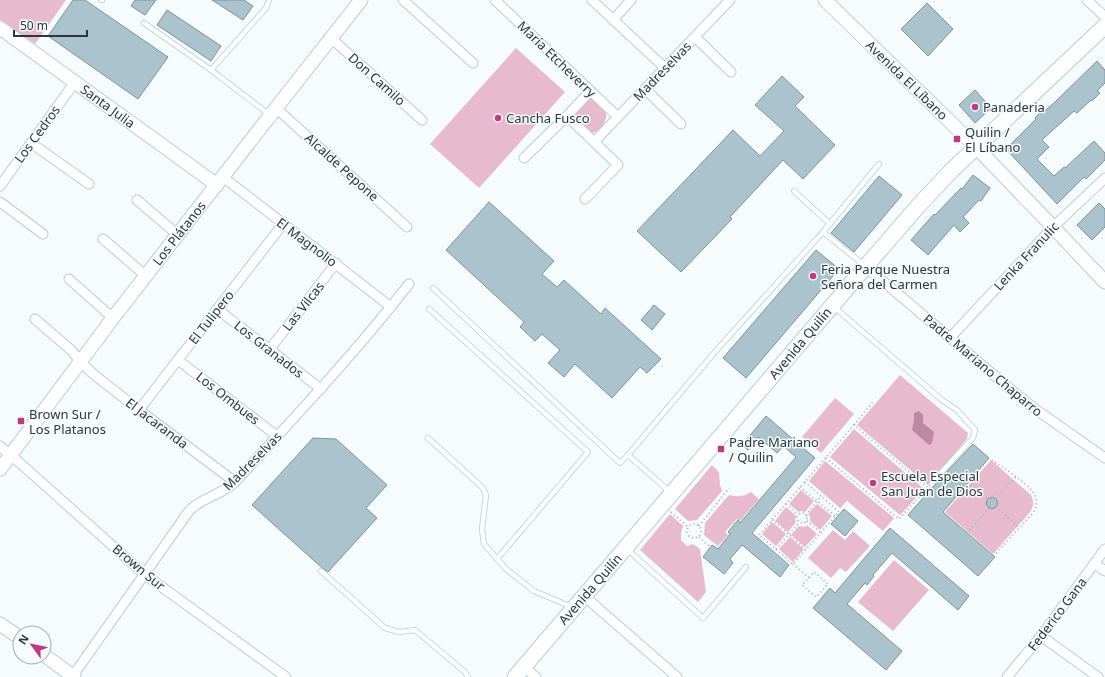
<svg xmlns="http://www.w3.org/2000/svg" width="1105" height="677" font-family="'Noto Sans',sans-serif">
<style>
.green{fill:#e8bacd}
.water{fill:#bc8aa0}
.building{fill:#aac3cd;stroke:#7c949d}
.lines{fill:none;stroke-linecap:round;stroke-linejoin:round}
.lane-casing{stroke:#b6cfd9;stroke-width:6}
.street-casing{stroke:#b6cfd9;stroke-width:11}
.secondary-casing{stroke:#b6cfd9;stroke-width:15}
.primary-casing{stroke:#b6cfd9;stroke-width:17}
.path{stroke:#acb3b6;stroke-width:2;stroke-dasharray:1 3;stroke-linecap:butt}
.lane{stroke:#fff;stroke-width:4.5}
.street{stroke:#fff;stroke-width:9}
.secondary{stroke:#fff;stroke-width:13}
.primary{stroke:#fff;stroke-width:15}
.poi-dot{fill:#be3b82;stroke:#f6fbfd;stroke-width:1.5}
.labels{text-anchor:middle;stroke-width:3;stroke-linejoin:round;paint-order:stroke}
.street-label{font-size:13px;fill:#2d373b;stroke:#f6fbfd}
.poi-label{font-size:13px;fill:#2d373b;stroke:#f6fbfd;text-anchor:start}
</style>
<rect width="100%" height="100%" fill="#f6fbfd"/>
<g class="green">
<path d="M0,0h66l-31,44 -35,-24z"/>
<path d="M516,48l49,44 -86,96 -49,-44z"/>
<path d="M590,97c4,3 7,6 10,9 7,7 9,11 2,20 -3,4 -6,6 -10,7 -7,-6 -17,-12 -17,-22z"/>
<path d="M900,375l68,58 -1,6 -39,46 -71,-60z"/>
<path d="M835,398l19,16 -33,39 -19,-16z"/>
<path d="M854,429l70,60 -24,26 -70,-58z"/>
<path d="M991,460l40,35c3,7 3,11 -1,17l-37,42 -48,-42z"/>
<path d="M825,461l69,57 -11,13 -36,-30 -7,7 -31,-27z"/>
<path d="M712,465l7,7 1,13 2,6 -25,29 -9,1 -13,-12z"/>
<path d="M801,490l13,11 -9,11 -4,-1 -2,1 -10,-8z"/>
<path d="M751,492l8,7 -19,22 -3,-2 -12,13 3,3 -10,11 -14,-11 1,-12 24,-28c9,2 14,2 22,-3z"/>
<path d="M817,504l15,12 -12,14 -10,-9v-5l-2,-2z"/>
<path d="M786,507l10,9 -1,5 1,1 -8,10 -13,-11z"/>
<path d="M670,514l13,12 -2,7v7l6,6 6,-2 7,5 6,43 -8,10 -58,-52z"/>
<path d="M772,522l14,12 -10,12 -14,-12z"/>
<path d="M807,525l10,9 -12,13 -14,-12 8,-9 6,1z"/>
<path d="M833,530l12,10 8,-9 17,15 -24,26 -6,-4 -9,10 -23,-20z"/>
<path d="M790,537l14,12 -11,13 -14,-13z"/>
<path d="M894,560l35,30 -36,41 -35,-29z"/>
</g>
<path class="water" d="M919,411l4,4v8l11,9 -2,11 -3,2 -17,-15 2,-10v-7z"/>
<g class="building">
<path d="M73,0h12l83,57 -30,42 -90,-63z"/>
<path d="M135,0h21l-11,15 -14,-9z"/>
<path d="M212,0h32l9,6 -10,14z"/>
<path d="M927,3l26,26 -25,27 -27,-27z"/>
<path d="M167,10l54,36 -10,15 -54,-36z"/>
<path d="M1097,61l8,9v13l-8,8 3,2 -8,8 -1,-1 -14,13 -3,-2 -32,29 7,7 -12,12 17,17 10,-9 1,1 29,-27 11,12v7l-19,19 -2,-2 -27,27 -51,-55 30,-30 -1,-1 5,-5 1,1 14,-12z"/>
<path d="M782,76l22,21 -9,9 40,39 -32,34 -20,-19 -53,57 2,2 -51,53 -44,-41 96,-101 27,26 24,-25 -29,-26z"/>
<path d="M975,90l16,18 -16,15 -16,-18z"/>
<path d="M973,175l17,13 -9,13 -2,-1 -16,17 6,6 -9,9 -6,-7 -26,30 -17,-15 23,-26 1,1 26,-27 1,1z"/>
<path d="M879,176l23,19 -48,57 -23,-19z"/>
<path d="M489,202l65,59 -12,13 15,13 7,-7 37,34 4,-6 56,51 -14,14 -7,-6 -28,31 -37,-34 -11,13 -16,-14 12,-13 -18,-16 -7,7 -15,-14 4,-5 -78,-72z"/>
<path d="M1099,203l6,6v18l-13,13 -15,-15z"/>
<path d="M816,250l23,19 -93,109 -23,-20z"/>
<path d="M654,305l11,9 -13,16 -11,-10z"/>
<path d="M766,416l49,42 -63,75 37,32 -9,12 -38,-32 -12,14 3,4 -9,11 -21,-17 9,-12 6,4 12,-15 -2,-2 10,-12 2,3 56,-66 -13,-11 -6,7 -19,-16 -10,13 -6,-5z"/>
<path d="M313,438l23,1 51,46 -21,23 11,10 -49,54 -7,-5 -69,-62z"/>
<path d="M973,444l16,14 -46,54 52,45 -17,19 -70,-61 30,-34z"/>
<circle cx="992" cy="503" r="5.5"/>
<path d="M844,509l14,12 -13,15 -14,-12z"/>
<path d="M890,528l79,68 -11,14 -66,-57 -19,22 1,1 -7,9 -2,-2 -18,21 55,47 -16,19 -73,-62 17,-20 5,5z"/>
</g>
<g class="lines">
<defs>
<g id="lane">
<path d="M101,0h1"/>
<path d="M144,23l67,47 59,45"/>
<path d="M211,70l55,-62 3,-8"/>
<path d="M794,191l36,33"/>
<path d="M823,232l41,33"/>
<path d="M433,288l187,175 8,-8 42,37"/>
<path d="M833,306l109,94 15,10 18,20 -2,8 -37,40"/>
<path d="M429,309l159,143 -91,107"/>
<path d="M428,438l54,49 4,8 -4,34 2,15 22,25 28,22 38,16"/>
<path d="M628,455l86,-102 109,-121 56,-68"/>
<path d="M627,549l76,69 43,-51"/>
<path d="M321,571l64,57 14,4 16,-2 50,42 3,5"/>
</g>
<g id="street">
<path d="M403,0l70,63"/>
<path d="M495,0l123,117"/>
<path d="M592,0l73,68"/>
<path d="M1087,0l18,17"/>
<path d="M613,20l18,-20"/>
<path d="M695,37l36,35"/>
<path d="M331,38l91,82"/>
<path d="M645,89l36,35"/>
<path d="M276,108l131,119"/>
<path d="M567,116l51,49 -33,34"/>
<path d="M594,142l136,-142"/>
<path d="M31,143l58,41"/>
<path d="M524,158l43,-42 23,-25"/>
<path d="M223,177l168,130"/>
<path d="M0,186l75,-104"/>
<path d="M137,200l41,35"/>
<path d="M0,202l43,32"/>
<path d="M103,239l43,37"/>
<path d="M865,266l150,127 23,18 67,47"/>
<path d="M69,279l44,39"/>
<path d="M217,309l104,80"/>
<path d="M35,319l36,31 9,11 12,12 47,37 96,72"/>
<path d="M950,338l103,-111 52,-49"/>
<path d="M270,349l66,-86"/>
<path d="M178,360l99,76"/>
<path d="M139,410l144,-186"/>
<path d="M0,446l20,17 124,111 142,103"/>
<path d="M1095,564l10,7"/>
<path d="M584,596l93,81"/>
<path d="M1041,636l57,41"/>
<path d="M524,667l12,10"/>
<path d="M72,677l117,-166c13,-14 33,-16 46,-29 60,-65 120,-129 174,-198"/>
<path d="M1007,677l34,-41 64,-87"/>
</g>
<g id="secondary">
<path d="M825,0l151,147 77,80 52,55"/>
<path d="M0,28l217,157"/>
<path d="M0,469l113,-151 163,-210 85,-108"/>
<path d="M0,624l20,14"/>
<path d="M44,655l30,22"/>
</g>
<path id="primary" d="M515,677l346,-405 58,-67 33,-35 153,-144"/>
</defs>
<use href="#lane" class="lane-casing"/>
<use href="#street" class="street-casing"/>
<use href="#secondary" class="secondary-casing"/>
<use href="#primary" class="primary-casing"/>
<g class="path">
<path d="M854,425l19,-23"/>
<path d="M826,458l73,61 33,-36"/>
<path d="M992,460c11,8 40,25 44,38 1,6 0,10 -3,15l-38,41"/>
<path d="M805,482l34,30 -46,52 -34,-29 95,-110 74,63"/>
<path d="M968,482l20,18"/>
<path d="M800,487l35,29"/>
<path d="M996,499l20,-22"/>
<path d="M786,504l12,11"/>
<path d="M996,507l23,21"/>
<path d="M671,512l17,15"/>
<circle cx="802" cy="518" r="5"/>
<path d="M806,515l15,-19"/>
<path d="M772,520l34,29"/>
<path d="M807,521l14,12"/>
<circle cx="694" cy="531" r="7"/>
<path d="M699,526l30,-38"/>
<path d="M967,533l22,-25"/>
<path d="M699,537l10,9"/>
<path d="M776,549l23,-26"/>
<path d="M793,564l16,14 -7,7 14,12 12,-13 -14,-12 -5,6"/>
</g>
<use href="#lane" class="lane"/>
<use href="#street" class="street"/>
<use href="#secondary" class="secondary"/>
<use href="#primary" class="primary"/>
</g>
<g class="poi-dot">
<circle cx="975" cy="107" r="4"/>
<circle cx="498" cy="118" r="4"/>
<rect x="953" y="135" width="8" height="8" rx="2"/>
<circle cx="813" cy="276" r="4"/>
<rect x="17" y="417" width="8" height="8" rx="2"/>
<rect x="717" y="445" width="8" height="8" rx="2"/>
<circle cx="873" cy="483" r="4"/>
</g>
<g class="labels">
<g class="street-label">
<text transform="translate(557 59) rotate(44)" y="5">María Etcheverry</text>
<text transform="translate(662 71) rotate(-46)" y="5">Madreselvas</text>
<text transform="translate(377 79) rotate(42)" y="5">Don Camilo</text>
<text transform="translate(907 80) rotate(44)" y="5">Avenida El Líbano</text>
<text transform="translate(108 106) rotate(36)" y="5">Santa Julia</text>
<text transform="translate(37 134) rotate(-54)" y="5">Los Cedros</text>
<text transform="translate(342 167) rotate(42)" y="5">Alcalde Pepone</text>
<text transform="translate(179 233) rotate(-52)" y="5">Los Plátanos</text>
<text transform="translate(307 242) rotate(37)" y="5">El Magnolio</text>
<text transform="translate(1026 256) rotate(-47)" y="5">Lenka Franulic</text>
<text transform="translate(303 306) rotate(-52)" y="5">Las Vilcas</text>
<text transform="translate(211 317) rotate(-52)" y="5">El Tulipero</text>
<text transform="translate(800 343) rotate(-50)" y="5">Avenida Quilín</text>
<text transform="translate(269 349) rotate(38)" y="5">Los Granados</text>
<text transform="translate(983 365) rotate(40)" y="5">Padre Mariano Chaparro</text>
<text transform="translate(228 398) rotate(38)" y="5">Los Ombues</text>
<text transform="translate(157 423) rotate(37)" y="5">El Jacaranda</text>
<text transform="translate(252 461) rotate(-45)" y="5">Madreselvas</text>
<text transform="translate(139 567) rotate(40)" y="5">Brown Sur</text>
<text transform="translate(590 589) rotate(-49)" y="5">Avenida Quilín</text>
<text transform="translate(1057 614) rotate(-53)" y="5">Federico Gana</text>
</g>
<g class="poi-label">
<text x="983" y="112">Panaderia</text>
<text x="506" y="123">Cancha Fusco</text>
<text x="965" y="137">Quilin /<tspan x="965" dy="15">El Líbano</tspan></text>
<text x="821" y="274">Feria Parque Nuestra<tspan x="821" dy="15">Señora del Carmen</tspan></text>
<text x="29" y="419">Brown Sur /<tspan x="29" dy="15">Los Platanos</tspan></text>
<text x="729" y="447">Padre Mariano<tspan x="729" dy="15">/ Quilin</tspan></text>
<text x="881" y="481">Escuela Especial<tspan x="881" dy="15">San Juan de Dios</tspan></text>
</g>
</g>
<g transform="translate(32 645) rotate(303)"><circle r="19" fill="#f6fbfd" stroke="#a6adaf"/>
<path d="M0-3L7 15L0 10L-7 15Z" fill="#be3b82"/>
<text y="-6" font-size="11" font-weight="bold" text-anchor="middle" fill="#2d373b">N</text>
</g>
<path d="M14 30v6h73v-6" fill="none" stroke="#2d373b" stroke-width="2"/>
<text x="20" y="30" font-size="12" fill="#2d373b" stroke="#f6fbfd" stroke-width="3" paint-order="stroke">50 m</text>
</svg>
